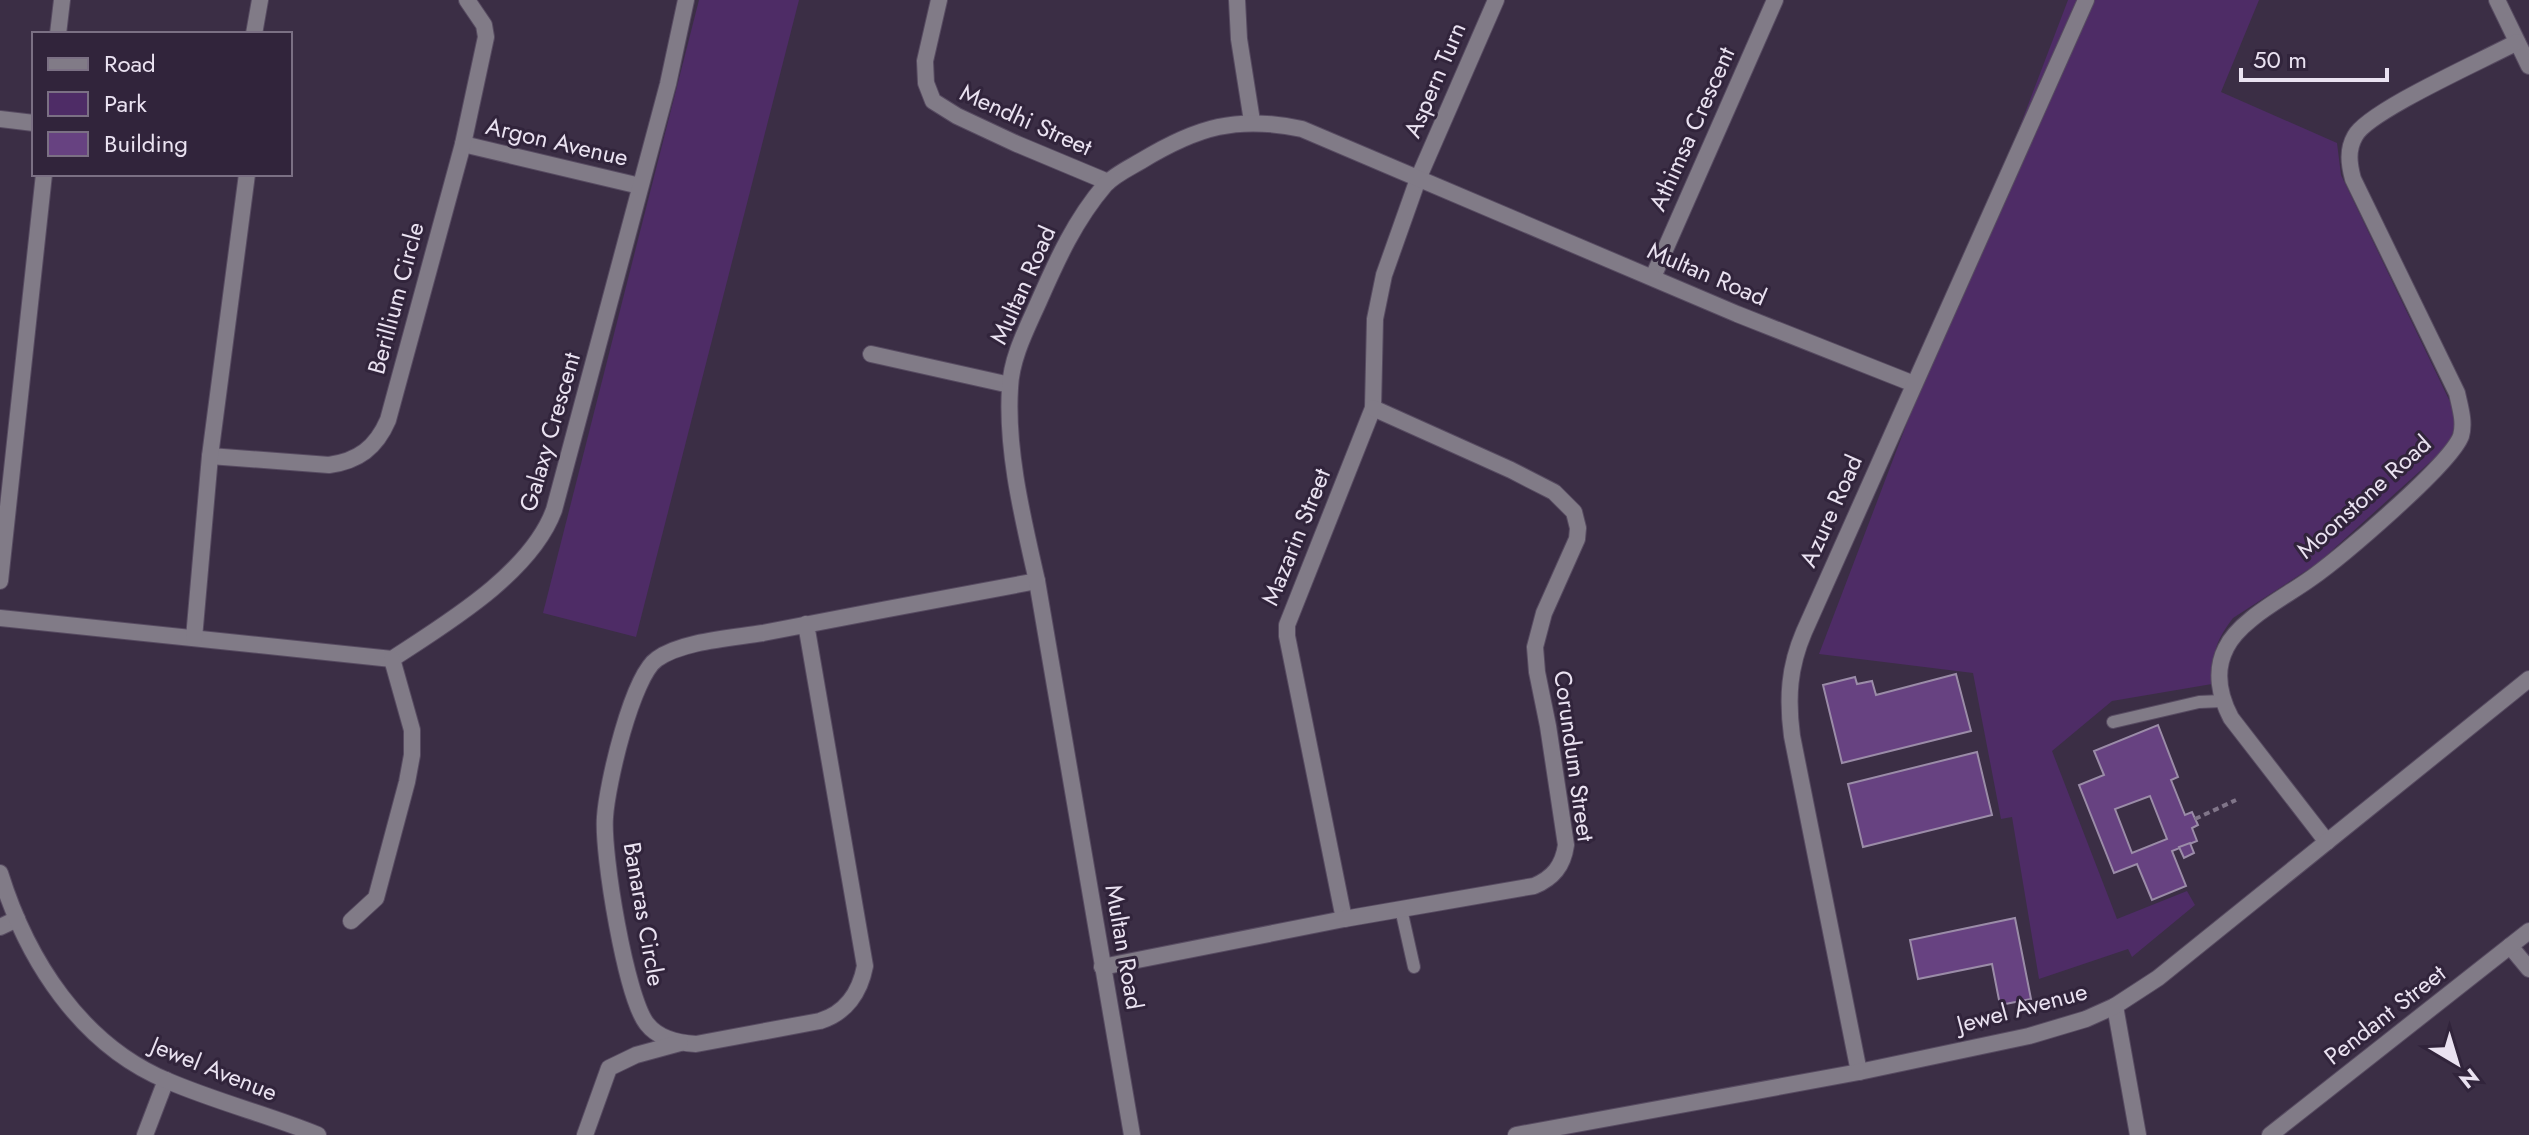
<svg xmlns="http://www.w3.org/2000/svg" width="2529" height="1135" font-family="Jost,sans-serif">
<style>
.green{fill:#4e2c66}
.building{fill:#674281;stroke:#9b8ca8;stroke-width:2;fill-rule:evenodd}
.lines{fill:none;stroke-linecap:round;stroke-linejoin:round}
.service-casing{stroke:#574b61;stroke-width:14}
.minor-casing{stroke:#574b61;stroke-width:18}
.tertiary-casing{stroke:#574b61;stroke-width:18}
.path{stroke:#807589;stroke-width:4;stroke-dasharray:6 4;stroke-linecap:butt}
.service{stroke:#817b87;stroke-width:12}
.minor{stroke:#817b87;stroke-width:16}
.tertiary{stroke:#817b87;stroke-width:16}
.labels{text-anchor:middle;stroke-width:6;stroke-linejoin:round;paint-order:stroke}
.street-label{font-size:24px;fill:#eae2f1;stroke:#31243b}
</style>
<rect width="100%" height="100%" fill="#3b2e45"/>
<g class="green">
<path d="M699,0h100l-163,637 -93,-24z"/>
<path d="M2068,0h191l-38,92 116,51 4,32 112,233c4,19 0,29 -12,44l-123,111 -85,55c-20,27 -19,34 -21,66l-100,17 -60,50 65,168 70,-28 8,14 -63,52 -4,-8 -89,30 -27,-162 -11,2 -28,-146 -154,-19z"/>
</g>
<g class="building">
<path d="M1956,674l15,57 -129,32 -19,-78 32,-8 2,7 15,-3 4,14z"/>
<path d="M2158,725l20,52 -7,3 14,35 7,-3 6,13 -6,3 5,13 -25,10 14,35 -34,14 -15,-36 -23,9 -35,-88 25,-10 -10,-24zM2150,796l17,43 -35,14 -17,-44z"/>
<path d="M1977,752l15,63 -129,32 -15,-63z"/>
<path d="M2190,843l4,10 -10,5 -5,-11z"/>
<path d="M2015,918l16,81 -31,6 -8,-41 -74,15 -8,-39z"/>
</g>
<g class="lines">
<defs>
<g id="service">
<path d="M2113,722l86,-20 23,-1"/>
<path d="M1401,909l13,58"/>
</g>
<g id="minor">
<path d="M939,0l-14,61 1,22 7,18 24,15 60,28 91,38"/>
<path d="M1237,0l2,39 13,82"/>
<path d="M2497,0l32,66"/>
<path d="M254,34l6,-34"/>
<path d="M0,119l34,4"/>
<path d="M463,144l177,42"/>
<path d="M1653,277l122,-277"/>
<path d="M871,354l139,31"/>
<path d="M210,456l119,9c29,-4 47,-17 59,-45l75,-276 23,-107 -2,-12 -17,-25"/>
<path d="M0,618l392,41c55,-36 139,-86 162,-149l114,-426 18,-84"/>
<path d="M806,624l59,342c-5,26 -19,47 -45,55l-124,23c-18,-1 -38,-6 -49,-20 -21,-26 -45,-171 -42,-207 2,-32 27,-141 52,-158 25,-18 76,-21 106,-26 91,-18 183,-35 274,-52"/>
<path d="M194,638l16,-182 37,-282"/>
<path d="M2327,842l-96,-124c-11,-21 -17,-47 -5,-70 13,-28 59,-51 84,-69 30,-21 140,-114 151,-143 4,-14 -1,-29 -4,-43l-104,-214c-4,-15 -6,-29 2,-43 13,-25 131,-77 162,-94"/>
<path d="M1344,919l-57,-283v-11l86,-217 2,-89 9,-44 34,-96 78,-179"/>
<path d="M351,921l25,-23 31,-116 5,-27v-25l-20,-71"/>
<path d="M0,927l17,-8"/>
<path d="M2510,946l19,23"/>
<path d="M1102,967l242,-48 190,-33c19,-8 29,-20 32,-41l-18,-119 -11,-54 -2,-25 9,-34 33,-74 1,-11 -4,-16 -20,-20 -43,-22 -138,-62"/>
<path d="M2115,1006l23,129"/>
<path d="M145,1135l21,-55"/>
<path d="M585,1135l24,-67 27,-13 44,-12"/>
<path d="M1132,1135l-95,-554c-14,-62 -31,-130 -27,-193 1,-30 17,-60 29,-87 18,-41 36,-81 66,-116 9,-10 24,-17 36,-24 56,-34 96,-46 161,-32l435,185 177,70"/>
<path d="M2270,1135l259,-204"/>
</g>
<g id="tertiary">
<path d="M58,34l4,-34"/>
<path d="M0,581l44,-407"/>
<path d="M0,873c27,87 81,172 168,208 49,21 101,34 150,54"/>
<path d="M1859,1072l-67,-336c-5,-38 -3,-69 12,-104l282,-632"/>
<path d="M1516,1135l343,-63 170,-36 57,-17 29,-13 43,-28 371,-299"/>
</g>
</defs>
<use href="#service" class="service-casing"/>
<use href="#minor" class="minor-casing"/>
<use href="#tertiary" class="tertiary-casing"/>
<path class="path" d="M2195,819l41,-19"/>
<use href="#service" class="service"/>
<use href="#minor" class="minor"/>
<use href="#tertiary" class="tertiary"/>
</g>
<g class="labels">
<g class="street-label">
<text transform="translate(1435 80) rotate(-67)" y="8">Aspern Turn</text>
<text transform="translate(1026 120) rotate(24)" y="8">Mendhi Street</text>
<text transform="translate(1692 129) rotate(-66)" y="8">Athimsa Crescent</text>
<text transform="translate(557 142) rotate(13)" y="8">Argon Avenue</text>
<text transform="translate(1707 274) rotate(23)" y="8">Multan Road</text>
<text transform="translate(1023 285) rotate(-66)" y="8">Multan Road</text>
<text transform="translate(396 298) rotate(-75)" y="8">Berillium Circle</text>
<text transform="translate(550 432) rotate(-74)" y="8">Galaxy Crescent</text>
<text transform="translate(2364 497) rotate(-42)" y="8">Moonstone Road</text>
<text transform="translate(1831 511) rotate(-66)" y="8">Azure Road</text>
<text transform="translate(1296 537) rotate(-68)" y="8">Mazarin Street</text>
<text transform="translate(1574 756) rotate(82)" y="8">Corundum Street</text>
<text transform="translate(644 914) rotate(80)" y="8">Banaras Circle</text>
<text transform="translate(1124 947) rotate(80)" y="8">Multan Road</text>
<text transform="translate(2022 1008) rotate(-15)" y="8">Jewel Avenue</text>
<text transform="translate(2385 1015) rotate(-38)" y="8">Pendant Street</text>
<text transform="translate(214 1069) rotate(22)" y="8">Jewel Avenue</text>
</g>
</g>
<rect x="32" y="32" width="260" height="144" fill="#31243b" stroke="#7b7084" stroke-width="2"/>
<rect x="48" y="58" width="40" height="12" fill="#817b87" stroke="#7b7084" stroke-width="2"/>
<text x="104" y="72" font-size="24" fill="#eae2f1">Road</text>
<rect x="48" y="92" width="40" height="24" fill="#4e2c66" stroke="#7b7084" stroke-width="2"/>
<text x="104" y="112" font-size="24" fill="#eae2f1">Park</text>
<rect x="48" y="132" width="40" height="24" fill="#674281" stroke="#7b7084" stroke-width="2"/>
<text x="104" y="152" font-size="24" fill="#eae2f1">Building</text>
<g transform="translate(2457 1063) rotate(142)" stroke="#31243b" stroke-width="6" paint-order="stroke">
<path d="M0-6L14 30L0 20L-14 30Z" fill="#eae2f1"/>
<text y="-12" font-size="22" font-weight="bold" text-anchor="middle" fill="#eae2f1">N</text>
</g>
<path d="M2241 68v12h146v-12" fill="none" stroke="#eae2f1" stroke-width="4"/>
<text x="2253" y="68" font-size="24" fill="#eae2f1" stroke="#31243b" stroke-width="6" paint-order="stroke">50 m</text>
</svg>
